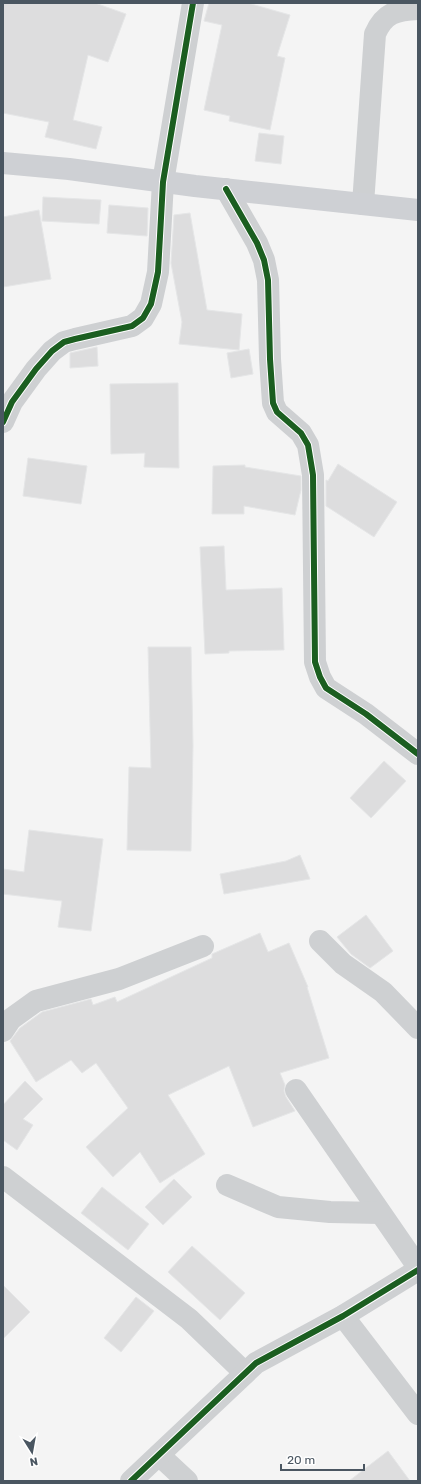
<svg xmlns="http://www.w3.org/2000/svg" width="421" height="1484" font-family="Rubik,sans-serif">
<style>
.building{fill:#ddddde;stroke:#e5e6e7}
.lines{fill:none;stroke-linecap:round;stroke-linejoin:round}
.street{stroke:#ced0d2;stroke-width:22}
.secondary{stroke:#ced0d4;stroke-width:22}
.cycleway-casing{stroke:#fff;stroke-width:8}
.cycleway{stroke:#1b5e20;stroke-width:6}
</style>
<rect width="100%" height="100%" fill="#f4f4f4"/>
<g class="building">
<path d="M3,3h92l31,11 -18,48 -20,-7 -15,65 29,7 -6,22 -51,-12 4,-15 -46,-9z"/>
<path d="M209,3h39l42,12 -13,41 8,2 -15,72 -41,-9 1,-5 -26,-6 18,-85 -18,-4z"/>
<path d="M259,133l25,3 -3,28 -26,-3z"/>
<path d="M43,197l58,3 -2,24 -57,-3z"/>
<path d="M109,205l39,3 -1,28 -40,-3z"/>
<path d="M39,210l12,69 -48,8v-70z"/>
<path d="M190,213l17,97 35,4 -3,36 -60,-6 3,-22 -11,-59 3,-48z"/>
<path d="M97,347l1,19 -28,2v-15z"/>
<path d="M249,349l4,25 -22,4 -4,-25z"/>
<path d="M178,383l1,85 -35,-1 1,-14 -34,1 -1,-70z"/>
<path d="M28,458l59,8 -6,38 -58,-8z"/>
<path d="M338,464l59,38 -23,35 -48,-31v-26l2,1z"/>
<path d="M245,465v2l56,9v14l-6,25 -51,-9v8h-32l1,-48z"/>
<path d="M224,546l2,44 56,-2 2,62 -55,1v2l-24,1 -5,-107z"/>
<path d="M148,647h43l2,99 -2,105 -64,-1 2,-83 22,1z"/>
<path d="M384,761l22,20 -35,37 -21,-20z"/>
<path d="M29,830l74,9 -12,92 -33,-4 4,-26 -59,-7v-25l21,3z"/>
<path d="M300,855l10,24 -86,15 -4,-20 66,-13z"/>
<path d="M366,915l27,36 -23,17 -19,-14 -14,-17z"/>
<path d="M260,933l8,19 21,-9 19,44h-1l22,71 -49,15 5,12 -1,6 2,6 9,14 -42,16 -24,-61 -61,29 37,59 -45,29 -20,-31 -27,25 -27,-30 42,-39 -32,-45 -14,10 -11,-13 -35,22 -26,-41 10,-13 22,-16 49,-13 2,6 22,-8 2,5 95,-44v-4z"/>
<path d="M25,1081l18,18 -20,20 10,6 -16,25 -14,-10v-35z"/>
<path d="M174,1179l18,18 -29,28 -18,-18z"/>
<path d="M102,1187l47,37 -21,26 -47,-37z"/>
<path d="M192,1246l53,47 -25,27 -52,-48z"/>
<path d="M3,1285l27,27 -27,27z"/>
<path d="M136,1297l18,14 -33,41 -17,-14z"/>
<path d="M388,1451l22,30h-61z"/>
</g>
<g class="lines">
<g class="street">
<path d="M226,189l31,54 7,17 4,20 2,79 3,44 4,9 24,21 7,12 5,30 2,187 5,15 6,11 40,26 52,40"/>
<path d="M363,204l12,-170c9,-21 21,-24 43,-25"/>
<path d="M3,422l9,-20 24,-33 16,-18 12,-9 11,-3 57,-13 11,-8 8,-14 7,-32 5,-90 30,-179"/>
<path d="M320,941l23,23 40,28 35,36"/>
<path d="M3,1031l8,-12 25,-18 83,-22 84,-33"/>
<path d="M296,1090l122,177"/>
<path d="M3,1177l186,142 56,54"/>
<path d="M227,1185l51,22 52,5 50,1"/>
<path d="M343,1316l75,98"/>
<path d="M159,1455l28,26"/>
<path d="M131,1481l125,-118 87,-47 75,-46"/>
</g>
<path class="secondary" d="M3,163l66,6 126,17 223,24"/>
<defs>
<g id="cycleway">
<path d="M226,189l31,54 7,17 4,20 2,79 3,44 4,9 24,21 7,12 5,30 2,187 5,15 6,11 40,26 52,40"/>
<path d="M3,422l9,-20 24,-33 16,-18 12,-9 11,-3 57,-13 11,-8 8,-14 7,-32 5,-90 30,-179"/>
<path d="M131,1481l125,-118 87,-47 75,-46"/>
</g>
</defs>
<use href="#cycleway" class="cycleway-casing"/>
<use href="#cycleway" class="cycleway"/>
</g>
<rect width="421" height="1484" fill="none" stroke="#4a5661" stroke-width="8"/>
<g transform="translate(32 1452) rotate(169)" stroke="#ffffff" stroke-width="3" paint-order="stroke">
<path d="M0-3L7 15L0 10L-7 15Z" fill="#4a5661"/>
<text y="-6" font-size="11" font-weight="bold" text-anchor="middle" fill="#4a5661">N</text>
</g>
<path d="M281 1464v6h83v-6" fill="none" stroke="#4a5661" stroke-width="2"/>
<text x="287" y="1464" font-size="12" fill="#4a5661" stroke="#ffffff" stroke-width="3" paint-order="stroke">20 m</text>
</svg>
